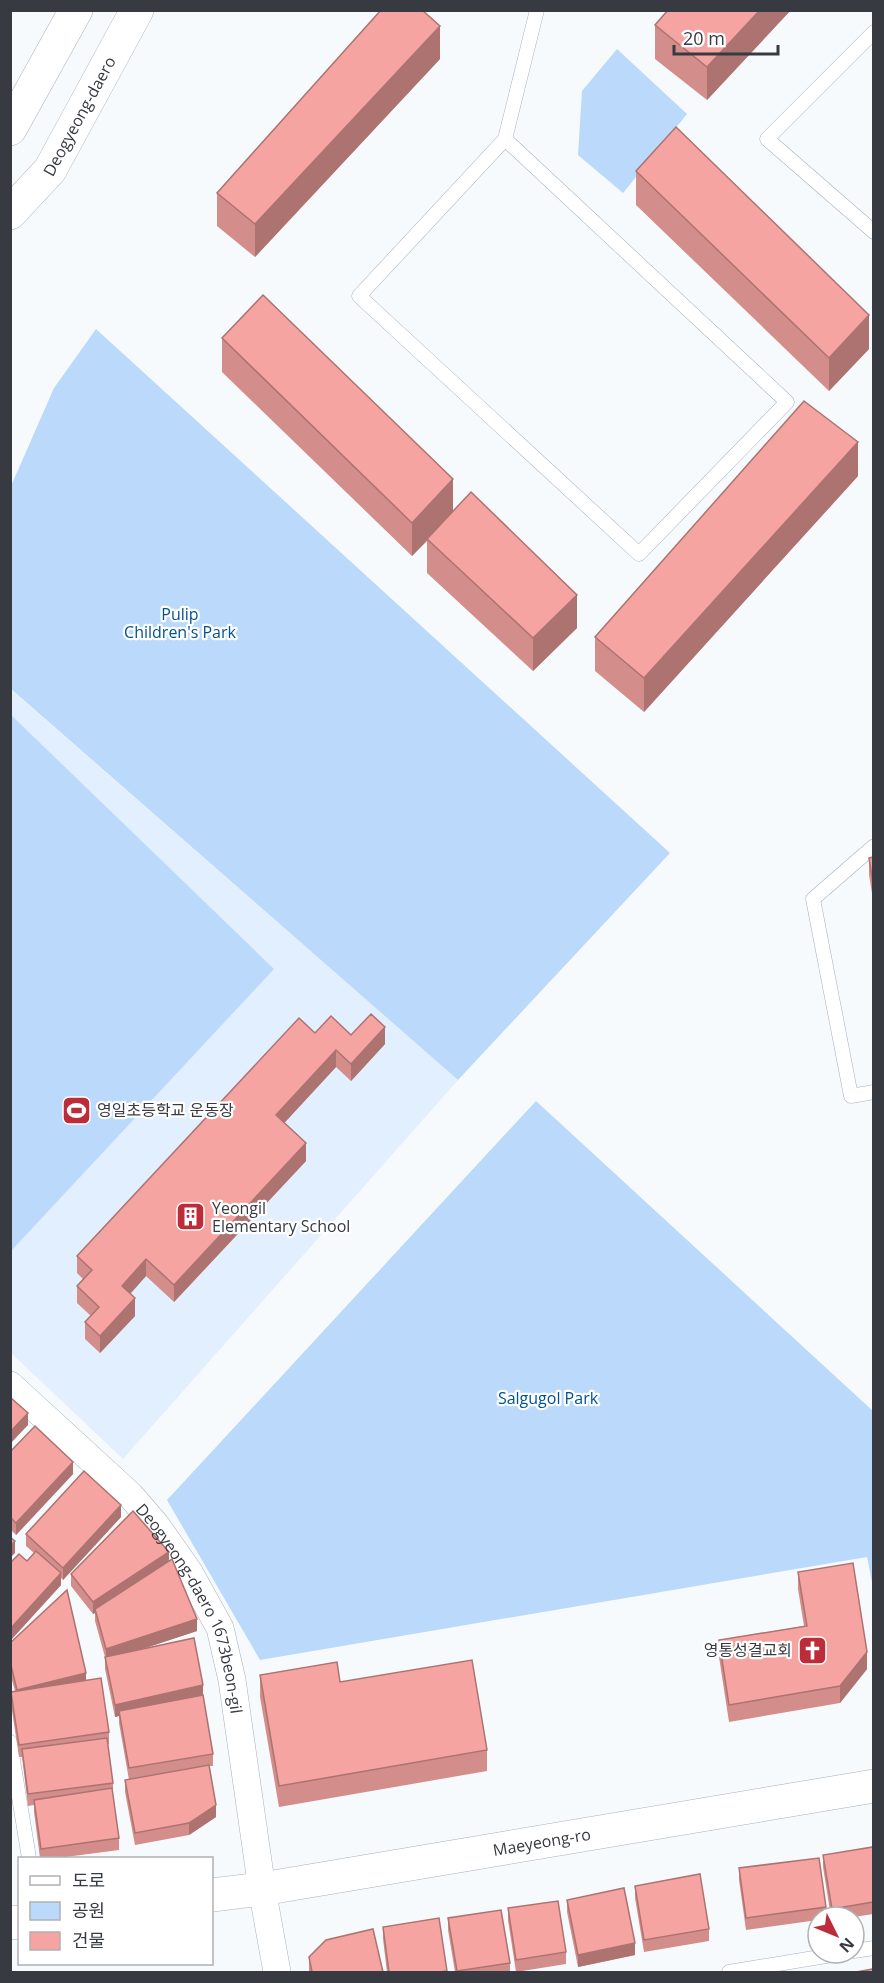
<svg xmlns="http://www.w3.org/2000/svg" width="884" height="1983" font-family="'Open Sans','Noto Sans KR',sans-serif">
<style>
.built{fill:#e1effe}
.green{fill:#bbd9fb}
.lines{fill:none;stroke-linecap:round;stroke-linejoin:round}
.service-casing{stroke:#a6b1be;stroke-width:15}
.minor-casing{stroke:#a6b1be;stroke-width:28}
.tertiary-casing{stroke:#a6b1be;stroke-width:34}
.secondary-casing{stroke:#a6b1be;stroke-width:34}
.service{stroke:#fff;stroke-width:14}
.minor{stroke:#fff;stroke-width:27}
.tertiary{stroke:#fff;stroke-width:33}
.secondary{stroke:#fff;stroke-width:33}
.wall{fill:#d38d8a}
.shaded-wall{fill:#ac7371}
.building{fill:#f5a4a1;stroke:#ac7371;stroke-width:1.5}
.labels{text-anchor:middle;stroke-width:4.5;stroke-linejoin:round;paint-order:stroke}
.street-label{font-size:16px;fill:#373b41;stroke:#fff}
.park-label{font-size:16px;fill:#015193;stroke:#fff}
.poi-label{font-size:16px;fill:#373b41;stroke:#fff;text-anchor:start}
</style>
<rect width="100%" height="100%" fill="#f7fafc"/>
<path class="built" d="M10,689l448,391 -335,379 -112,-106z"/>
<g class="green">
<path d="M617,49l70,65 -64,79 -45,-38 4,-64z"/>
<path d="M96,329l574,524 -212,227 -447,-391v-203l43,-98z"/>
<path d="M10,714l264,255 -263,282h-1z"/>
<path d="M536,1101l337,310v176l-6,-30 -607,103 -93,-160z"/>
</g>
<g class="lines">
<defs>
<g id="service">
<path d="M874,32l-107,107 107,93"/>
<path d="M505,139l282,263 -148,152 -280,-258 146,-157 32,-129"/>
<path d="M874,846l-61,53 38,197 23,-4"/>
<path d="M10,1742l19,116"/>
<path d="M854,1951l20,-3"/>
<path d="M729,1972l115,-19"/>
</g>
<g id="minor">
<path id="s1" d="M10,1385l120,110 26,30 33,47 31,56 12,52 30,209 15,83"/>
</g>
<g id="tertiary">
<path id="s2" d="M212,1895l50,-6 612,-103"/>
<path d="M10,1923l10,-1"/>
</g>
<g id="secondary">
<path d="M10,129l66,-119"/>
<path id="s3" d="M10,213l40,-43 87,-160"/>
</g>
</defs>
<use href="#service" class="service-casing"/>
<use href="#minor" class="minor-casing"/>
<use href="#tertiary" class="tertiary-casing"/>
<use href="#secondary" class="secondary-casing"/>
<use href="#service" class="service"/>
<use href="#minor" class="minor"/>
<use href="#tertiary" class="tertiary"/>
<use href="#secondary" class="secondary"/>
</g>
<g class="wall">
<path d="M668,10h123l-84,90 -52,-41v-34z"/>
<path d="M440,59l-185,198 -38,-31v-33z"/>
<path d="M636,171l233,178 -40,42 -193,-186z"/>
<path d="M222,338l231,173 124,117 -44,43 -106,-98v-32l-15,15 -190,-184z"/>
<path d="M858,476l-214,236 -49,-41v-34z"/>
<path d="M873,857v42l-4,-24v-17z"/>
<path d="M315,1033l70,11 -34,37 -15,-14 -52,56 22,38 -132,141 -28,-26 -16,18 5,22 -35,37 -15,-14v-17l6,-6 -14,-13v-17l6,-7 -6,-6v-17z"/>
<path d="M10,1452l63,22 -57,61 -6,-6z"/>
<path d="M121,1517l-58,63 -2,-2v7l-51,56v-78l17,-2 7,-8 -8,-7v-12z"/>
<path d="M169,1561l28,70 -58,19 64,47 10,57v12h-4l7,51 -27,18 -54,10 -10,-53v-12h4l-10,-57v-7l-4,1 -10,-48v-12l-10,-36v-8l-2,1 -22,-28v-12z"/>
<path d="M798,1572l69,97 -27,34 -111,19 -10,-65v-17l85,-14 -6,-37z"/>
<path d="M10,1643l76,38 23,51v12h-1l5,39v12l6,43v12l-61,8h-18l-6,-46v-7l-6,1 -6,-49h-3l-8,-53v-12l4,-1 -5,-18z"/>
<path d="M260,1675l80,7 147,68v21l-208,36 -19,-110z"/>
<path d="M873,1847v67l-19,3h-23l-8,-50v-12z"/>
<path d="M739,1868l87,39v10h-8v3l-72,10 -7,-50z"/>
<path d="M635,1886l74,43v12l-65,11 -9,-54z"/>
<path d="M567,1900l68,55 -57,12 -11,-55z"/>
<path d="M508,1908l58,44v12l-50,8 -8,-52z"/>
<path d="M439,1918l8,54h-60l-4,-33v-12z"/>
<path d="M448,1918l62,45v9h-55l-7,-42z"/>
<path d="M309,1957l74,15h-74z"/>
</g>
<g class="shaded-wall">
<path d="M760,10h31l-84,90v-33z"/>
<path d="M440,26v33l-185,198v-33z"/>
<path d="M869,315v34l-40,42v-33z"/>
<path d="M858,442v34l-214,236v-34z"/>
<path d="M453,479v34l-41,43v-33z"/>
<path d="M577,595v33l-44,43v-33z"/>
<path d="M385,1027v17l-34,37v-17z"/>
<path d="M336,1050v17l-60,65v-17z"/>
<path d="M306,1143v18l-132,141v-17z"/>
<path d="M146,1259v17l-24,27v-17z"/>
<path d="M135,1298v18l-35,37v-17z"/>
<path d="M28,1413v12l-18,19v-12z"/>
<path d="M73,1462v12l-57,61v-12z"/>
<path d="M121,1505v12l-58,63v-12z"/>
<path d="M15,1541v12l-5,5v-12z"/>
<path d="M169,1552v12l-74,45v4l-2,1v-12z"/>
<path d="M61,1573v12l-51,56v-12z"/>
<path d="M197,1619v12l-91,30v-12z"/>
<path d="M867,1652v17l-27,34v-17z"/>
<path d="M86,1673v12l-69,17v-12z"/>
<path d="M203,1685v12l-84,14v5l-4,1v-12z"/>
<path d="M216,1805v12l-27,18v-12z"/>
<path d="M635,1943v12l-57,12v-12z"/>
</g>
<g class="building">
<path d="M381,10h41l18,16 -185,198 -38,-31z"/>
<path d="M668,10h92l-53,57 -52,-42z"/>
<path d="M676,127l193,188 -40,43 -193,-187z"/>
<path d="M263,295l190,184 -41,44 -190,-185z"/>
<path d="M804,401l54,41 -214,236 -49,-41z"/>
<path d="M471,492l106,103 -44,43 -106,-99z"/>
<path d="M873,857v25l-4,-24z"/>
<path d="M371,1014l14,13 -34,37 -15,-14 -60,65 30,28 -132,142 -28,-26 -24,27 13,12 -35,38 -15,-14 14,-15 -22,-21 15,-16 -15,-14 222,-238 16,15 16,-17 20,19z"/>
<path d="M10,1397l18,16 -18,19z"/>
<path d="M35,1426l38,36 -57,61 -6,-6v-65z"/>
<path d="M84,1471l37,34 -58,63 -37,-34z"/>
<path d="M133,1511l36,41 -76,50 -22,-28z"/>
<path d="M10,1537l5,4 -5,5z"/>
<path d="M36,1551l25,22 -51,56v-66l9,-9 8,7z"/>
<path d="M172,1559l25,60 -91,30 -11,-40z"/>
<path d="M853,1563l14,89 -27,34 -111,19 -10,-65 88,-14 -9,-54z"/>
<path d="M67,1590l19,83 -69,17 -7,-29v-18z"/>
<path d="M194,1638l9,47 -88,20 -10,-48z"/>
<path d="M472,1660l15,90 -208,36 -19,-111 77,-13 3,20z"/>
<path d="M101,1678l8,54 -90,13 -8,-53z"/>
<path d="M203,1695l10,59 -84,14 -10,-57z"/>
<path d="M107,1738l6,45 -85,11 -6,-45z"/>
<path d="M209,1765l7,40 -27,18 -54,10 -10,-53z"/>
<path d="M112,1788l7,50 -78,11 -7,-49z"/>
<path d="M873,1847v55l-41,7 -9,-54z"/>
<path d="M819,1858l7,49 -80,11 -7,-50z"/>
<path d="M700,1874l9,55 -65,11 -9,-54z"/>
<path d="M624,1888l11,55 -57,12 -11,-55z"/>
<path d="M558,1901l8,51 -50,8 -8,-52z"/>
<path d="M501,1910l9,53 -53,8 -9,-53z"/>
<path d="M439,1918l8,53 -8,1h-50l-6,-45z"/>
<path d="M373,1929l10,43h-71l-3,-15 17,-17z"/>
<path d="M873,1969v3h-17z"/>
</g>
<defs>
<symbol id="stadium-square" viewBox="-11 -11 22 22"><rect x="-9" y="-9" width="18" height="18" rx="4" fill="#bc2c39" stroke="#fff"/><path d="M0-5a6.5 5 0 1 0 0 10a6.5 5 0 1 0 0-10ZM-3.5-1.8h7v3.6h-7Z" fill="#fff"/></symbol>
<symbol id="building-square" viewBox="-11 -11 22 22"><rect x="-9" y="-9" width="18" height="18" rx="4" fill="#bc2c39" stroke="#fff"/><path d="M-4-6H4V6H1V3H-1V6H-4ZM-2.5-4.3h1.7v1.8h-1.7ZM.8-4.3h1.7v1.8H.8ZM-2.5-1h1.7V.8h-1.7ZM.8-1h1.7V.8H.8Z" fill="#fff"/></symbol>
<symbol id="church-square" viewBox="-11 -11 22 22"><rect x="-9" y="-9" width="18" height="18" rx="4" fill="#bc2c39" stroke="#fff"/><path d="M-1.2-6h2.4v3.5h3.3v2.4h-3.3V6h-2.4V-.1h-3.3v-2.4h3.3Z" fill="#fff"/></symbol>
</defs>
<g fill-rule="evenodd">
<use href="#stadium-square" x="60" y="1094" width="33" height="33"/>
<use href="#building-square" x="174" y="1200" width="33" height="33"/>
<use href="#church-square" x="796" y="1634" width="33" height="33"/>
</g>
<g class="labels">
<g class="street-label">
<text dy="6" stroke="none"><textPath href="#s3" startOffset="120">Deogyeong-daero</textPath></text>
<text dy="6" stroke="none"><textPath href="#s1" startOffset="294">Deogyeong-daero 1673beon-gil</textPath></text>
<text dy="6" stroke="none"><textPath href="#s2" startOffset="334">Maeyeong-ro</textPath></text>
</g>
<g class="park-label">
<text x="180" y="620">Pulip<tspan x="180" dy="18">Children's Park</tspan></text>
<text x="548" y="1404">Salgugol Park</text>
</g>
<g class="poi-label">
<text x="97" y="1116">영일초등학교 운동장</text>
<text x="212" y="1214">Yeongil<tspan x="212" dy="18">Elementary School</tspan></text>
<text x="792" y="1656" text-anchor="end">영통성결교회</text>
</g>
</g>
<rect width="884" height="1983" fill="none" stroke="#373b41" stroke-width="24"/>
<rect x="18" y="1857" width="195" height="108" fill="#ffffff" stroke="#afb1b3" stroke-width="1.5"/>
<rect x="30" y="1876" width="30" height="9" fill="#ffffff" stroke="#afb1b3" stroke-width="1.5"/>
<text x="72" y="1887" font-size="18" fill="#373b41">도로</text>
<rect x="30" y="1902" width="30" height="18" fill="#bbd9fb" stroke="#afb1b3" stroke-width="1.5"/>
<text x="72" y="1917" font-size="18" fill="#373b41">공원</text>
<rect x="30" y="1932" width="30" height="18" fill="#f5a4a1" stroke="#afb1b3" stroke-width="1.5"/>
<text x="72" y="1947" font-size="18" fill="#373b41">건물</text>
<g transform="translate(836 1935) rotate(133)"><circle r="28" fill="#ffffff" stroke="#afb1b3" stroke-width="1.5"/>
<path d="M0-4.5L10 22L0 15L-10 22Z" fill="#bc2c39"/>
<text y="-9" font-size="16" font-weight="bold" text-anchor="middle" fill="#373b41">N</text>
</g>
<path d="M674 45v9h104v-9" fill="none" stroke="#373b41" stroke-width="3"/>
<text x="683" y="45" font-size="18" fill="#373b41" stroke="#ffffff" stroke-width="4.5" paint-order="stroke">20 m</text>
</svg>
